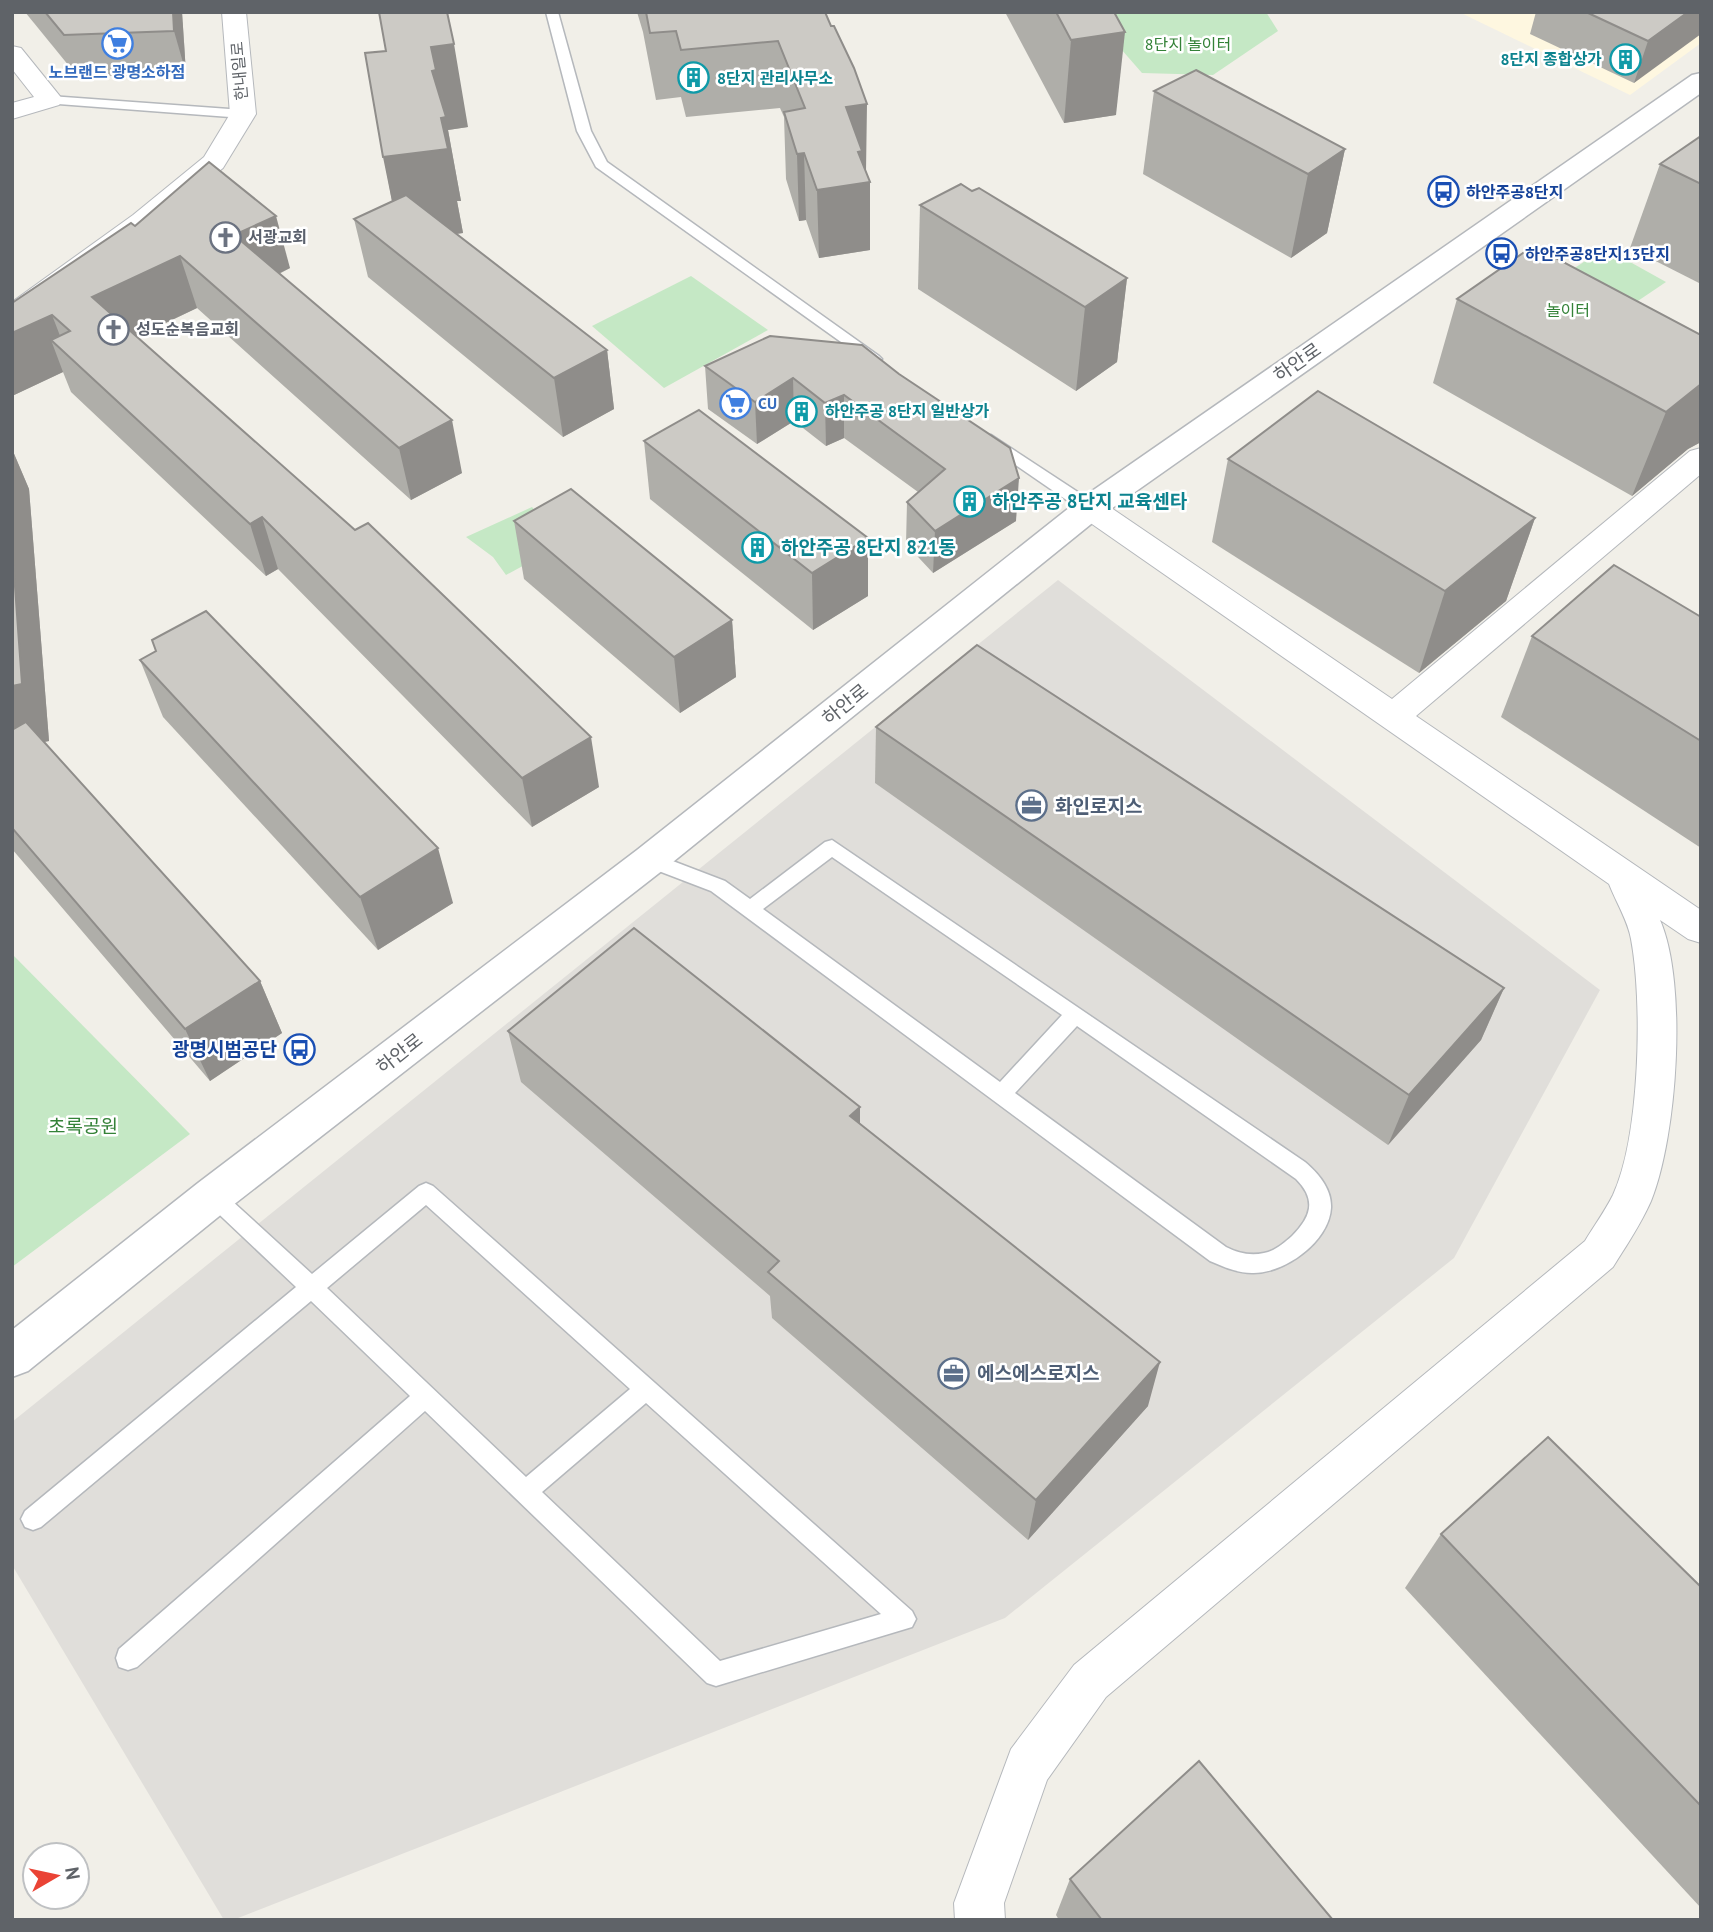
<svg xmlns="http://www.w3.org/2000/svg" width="1713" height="1932" font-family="'PT Sans','Noto Sans KR',sans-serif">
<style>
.commercial{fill:#fef7e0}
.industrial{fill:#e0deda}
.green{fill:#c5e8c5}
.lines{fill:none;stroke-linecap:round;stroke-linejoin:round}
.service-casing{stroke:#b5b8bc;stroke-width:3}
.minor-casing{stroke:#b5b8bc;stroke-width:2}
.tertiary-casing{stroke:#b5b8bc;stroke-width:3}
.service{fill:#fff;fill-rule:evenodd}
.minor{fill:#fff;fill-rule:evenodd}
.tertiary{fill:#fff;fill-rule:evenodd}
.wall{fill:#afaea9}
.shaded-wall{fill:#8f8d8a}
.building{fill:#cccac5;stroke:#8f8d8a;stroke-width:2}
.labels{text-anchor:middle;stroke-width:5;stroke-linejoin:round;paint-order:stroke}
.far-park-label{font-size:16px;fill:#348238;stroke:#fff}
.far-culture-label{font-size:16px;font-weight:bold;fill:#0d838f;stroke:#fff;text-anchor:start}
.far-street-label{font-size:16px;fill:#5f6368;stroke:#fff}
.far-shop-label{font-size:16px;font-weight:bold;fill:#366cbe;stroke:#fff}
.far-transit-label{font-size:16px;font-weight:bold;fill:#164399;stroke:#fff;text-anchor:start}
.far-worship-label{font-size:16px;font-weight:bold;fill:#5b616d;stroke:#fff;text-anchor:start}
.street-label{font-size:19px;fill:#5f6368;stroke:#fff}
.culture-label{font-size:19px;font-weight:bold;fill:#0d838f;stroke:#fff;text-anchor:start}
.service-label{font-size:19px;font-weight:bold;fill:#4e5e75;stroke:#fff;text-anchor:start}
.transit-label{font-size:19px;font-weight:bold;fill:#164399;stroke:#fff;text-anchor:end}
.park-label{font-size:19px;fill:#348238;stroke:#fff}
</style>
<rect width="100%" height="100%" fill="#f1efe8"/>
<path class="commercial" d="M1459,12h242v31l-71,52z"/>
<path class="industrial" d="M1058,580l542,410 -146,268 -449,360 -772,302h-9l-212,-355v-143z"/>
<g class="green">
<path d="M1098,12h168l12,19 -65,44 -71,-2 -21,-24z"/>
<path d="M1605,248l61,34 -101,68 -62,-35z"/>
<path d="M691,276l77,54 -104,58 -72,-62z"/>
<path d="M532,507l31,37 -57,31 -13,-18 -27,-20z"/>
<path d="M12,954l178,180 -178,133z"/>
</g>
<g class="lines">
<defs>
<g id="service">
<path d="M546,12h12l33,119 16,31 272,194 3,3 -3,3h-10l-273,-195 -19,-36z"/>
<path d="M50,96l193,14 7,4 -7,4 -198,-15v-6z"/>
<path d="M991,435l105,69 2,4 -2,4h-12l-99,-68 -2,-4 2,-4z"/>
<path d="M832,840l473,322c13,11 27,27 26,46 -2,34 -47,66 -79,65 -15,0 -28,-6 -42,-12l-499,-370 -68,-26 -2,-5 2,-5 7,-2 7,2 68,26 25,18 75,-57zM832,857l230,158 -62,67 -237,-173zM1077,1026l219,153c21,21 15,38 -4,57 -8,7 -17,15 -28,17 -14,3 -26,0 -38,-6l-211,-154z"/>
<path d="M426,1183l7,3 479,425 4,8 -4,8 -196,59 -9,-3 -282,-272 -288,256 -9,3 -9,-3 -3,-9 3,-9 291,-253 -99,-95 -270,226 -8,3 -8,-3 -4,-8 4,-8 271,-224 -90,-85 -3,-6 3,-6 7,-3 7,3 92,84 107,-88zM426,1205l204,184 -104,88 -199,-189zM646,1403l235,211 -161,47 -178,-169z"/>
</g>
<g id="minor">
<path d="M222,12h24l10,102 -33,54 -72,59 -129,95 -10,3v-23l121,-87 71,-58 26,-43z"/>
<path d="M12,46l9,2 38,47 4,5 -4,5 -47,14v-16l22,-6 -22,-28z"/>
<path d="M1701,448v26l-285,242 285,194v33l-13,-4 -28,-19c28,64 17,217 -9,281 -10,23 -25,45 -38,66l-507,430 -59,83 -43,123 1,17h-50l-1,-17 57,-154 63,-84 511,-424c9,-15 20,-30 28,-46 27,-58 30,-193 18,-256 -3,-18 -15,-37 -22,-55l-530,-369 -4,-7 4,-7 11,-3 11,3 291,198 298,-248z"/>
</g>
<path id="tertiary" d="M1701,73v20l-600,423 -438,354 -435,339 -200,162 -16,6v-47l186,-147 439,-333 442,-350 613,-425z"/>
</defs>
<use href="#service" class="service-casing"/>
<use href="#minor" class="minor-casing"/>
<use href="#tertiary" class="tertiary-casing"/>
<use href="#service" class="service"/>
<use href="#minor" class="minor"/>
<use href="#tertiary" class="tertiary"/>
</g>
<g class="wall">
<path d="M25,12h157l4,61 -108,4z"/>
<path d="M637,12h188l41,159 4,79 -51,8 -13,-38 -7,1 -13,-42 -2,-62 -4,-9 -94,9 -5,-20 -25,3 -13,-68z"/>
<path d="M1005,12h109l2,103 -52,8z"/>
<path d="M1536,12h165l-67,71 -104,-49z"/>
<path d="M365,53l103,74 -20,3 13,71h-4l6,32 -7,1 151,116 7,59 -51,28 -195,-160 -14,-58 38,-18z"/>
<path d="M1154,91l191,58 -18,84 -36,25 -148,-84z"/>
<path d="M1701,136v148l-71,-36 30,-84z"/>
<path d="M972,191l155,87 -10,84 -41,29 -158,-102 2,-84z"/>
<path d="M135,226l155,42 -11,6 183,199 -51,27 -214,-192 -60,29 462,450 -67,40 -254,-258 -12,7 -195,-184 -8,-20 -51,24v-93z"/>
<path d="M1457,299l244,36v107l-13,7 -56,47 -199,-113z"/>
<path d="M770,336l246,185 -83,52 -27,-29 1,-42 11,-10 -74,-54 -18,8 -32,-25 -37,23 -49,-35 -3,-43z"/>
<path d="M644,441l224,97v58l-55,34 -163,-131z"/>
<path d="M12,449l17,40 20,252 -5,1 216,239 22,52 -72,48 -198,-232z"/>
<path d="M1228,459l307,59 -29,83 -87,72 -207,-131z"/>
<path d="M514,521l218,99 4,57 -56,36 -156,-134z"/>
<path d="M1701,617v231l-200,-131 31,-81z"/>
<path d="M156,651l297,252 -75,47 -215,-233 -23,-57z"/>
<path d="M876,727l628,261 -23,52 -93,105 -513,-362z"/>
<path d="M508,1031l352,94 288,281 -120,134 -256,-222 -2,-22 -249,-214z"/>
<path d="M1441,1534l260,53v321l-296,-320z"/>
<path d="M1070,1879l263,41h-274l-3,-5z"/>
</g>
<g class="shaded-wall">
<path d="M173,12h9l4,61 -12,-42z"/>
<path d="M1688,12h13v22l-67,49 14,-42z"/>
<path d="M1125,32l-9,83 -52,8 7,-83z"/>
<path d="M454,44l14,83 -20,3 13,71h-4l6,32 -63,8 -17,-84 49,-86 -1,-24z"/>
<path d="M867,104l-1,67 -4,1 8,10v68l-51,8 -2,-68 29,-83z"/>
<path d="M1345,149l-18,84 -36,25 17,-84z"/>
<path d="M804,153l2,67 -7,1 -2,-67z"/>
<path d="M276,216l14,52 -41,20 -15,-53z"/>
<path d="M180,256l17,52 -87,41 -18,-52z"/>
<path d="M1127,278l-10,84 -41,29 9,-84z"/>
<path d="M52,315l15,39 -16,-14 12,32 -51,24v-63z"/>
<path d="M607,350l7,59 -51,28 -9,-59z"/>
<path d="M793,378l1,43 -37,23 -2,-42z"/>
<path d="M1701,384v58l-13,7 -56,47 34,-84z"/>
<path d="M844,395v43l-18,8 -1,-43z"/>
<path d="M452,420l10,53 -51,27 -12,-52z"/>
<path d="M12,449l17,40 20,252 -37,7z"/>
<path d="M1019,478l-3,43 -83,52 2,-42z"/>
<path d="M262,517l16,52 -12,7 -16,-52z"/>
<path d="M1535,518l-29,83 -87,72 26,-82z"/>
<path d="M868,538v58l-55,34 -1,-57z"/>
<path d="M732,620l4,57 -56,36 -6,-56z"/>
<path d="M591,737l8,50 -67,40 -10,-49z"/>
<path d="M438,848l15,55 -75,47 -18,-53z"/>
<path d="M260,981l22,52 -72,48 -25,-52z"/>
<path d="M1504,988l-23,52 -93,105 21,-50z"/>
<path d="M860,1107v50l-10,-41z"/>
<path d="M1160,1362l-12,44 -120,134 8,-40z"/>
</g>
<g class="building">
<path d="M45,12h128l1,19 -110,4z"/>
<path d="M379,12h68l7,32 -23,3 5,23 -4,1 14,46 -5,1 7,31 -65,8 -18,-104 21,-2z"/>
<path d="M646,12h179l6,14h3l20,42 13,36 -21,3 16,44 -4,1 12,30 -53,8 -13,-37 -7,1 -13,-42 21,-4 -27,-67 -97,9 -5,-19 -26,2z"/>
<path d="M1056,12h58l11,20 -54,8z"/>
<path d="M1586,12h102l-40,29z"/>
<path d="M1196,70l149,79 -37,25 -154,-83z"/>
<path d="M1701,136v48l-41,-20z"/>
<path d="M209,162l67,54 -42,19 218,185 -53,28 -219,-192 -88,41 263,233 13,-7 223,214 -69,41 -260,-261 -12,7 -199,-184 19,-9 -18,-16 -40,18v-30l119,-80 4,3z"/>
<path d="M961,184l11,7 7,-3 148,90 -42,29 -165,-102z"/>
<path d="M406,195l201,155 -53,28 -200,-159z"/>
<path d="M1533,246l168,89v49l-35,28 -209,-113z"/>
<path d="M770,336l92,9 37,29 111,74 9,30 -84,53 -28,-29 38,-33 -101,-74 -19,8 -32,-25 -38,24 -50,-36z"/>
<path d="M1318,391l217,127 -90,73 -217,-132z"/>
<path d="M699,410l169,128 -56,35 -168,-132z"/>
<path d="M571,489l161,131 -58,37 -160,-136z"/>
<path d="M12,545l10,139 -10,2z"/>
<path d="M1614,565l87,52v124l-169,-105z"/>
<path d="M206,611l232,237 -78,49 -220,-237 16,-9 -4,-11z"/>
<path d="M977,645l527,343 -95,107 -533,-368z"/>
<path d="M26,722l234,259 -75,48 -173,-201v-98z"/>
<path d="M634,928l226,179 -10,9 310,246 -124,138 -268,-228 11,-11 -271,-230z"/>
<path d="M1548,1437l153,150v219l-260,-272z"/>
<path d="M1199,1761l134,159h-231l-32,-41z"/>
</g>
<defs>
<symbol id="supermarket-ring" viewBox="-11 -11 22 22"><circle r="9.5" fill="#fff" stroke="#3f7fe0" stroke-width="1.5"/><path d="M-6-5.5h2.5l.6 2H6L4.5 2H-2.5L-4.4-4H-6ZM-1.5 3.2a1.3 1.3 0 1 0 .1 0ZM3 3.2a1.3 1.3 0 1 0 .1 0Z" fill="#3f7fe0"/></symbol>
<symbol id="building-ring" viewBox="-11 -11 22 22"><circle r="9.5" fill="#fff" stroke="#0f9aa8" stroke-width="1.5"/><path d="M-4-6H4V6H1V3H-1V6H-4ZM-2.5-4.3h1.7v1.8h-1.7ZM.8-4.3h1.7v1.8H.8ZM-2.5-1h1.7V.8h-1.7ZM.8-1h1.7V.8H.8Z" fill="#0f9aa8"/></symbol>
<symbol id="bus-ring" viewBox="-11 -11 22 22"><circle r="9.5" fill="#fff" stroke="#1a4fb4" stroke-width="1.5"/><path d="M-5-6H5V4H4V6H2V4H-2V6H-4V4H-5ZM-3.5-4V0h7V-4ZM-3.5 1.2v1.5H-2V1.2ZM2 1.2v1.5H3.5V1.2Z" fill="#1a4fb4"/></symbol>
<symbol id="church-ring" viewBox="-11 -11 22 22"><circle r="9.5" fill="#fff" stroke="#6b7280" stroke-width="1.5"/><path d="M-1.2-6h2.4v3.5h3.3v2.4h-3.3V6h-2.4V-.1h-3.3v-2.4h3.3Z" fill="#6b7280"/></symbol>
<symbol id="office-ring" viewBox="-11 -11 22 22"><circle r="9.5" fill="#fff" stroke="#5c6f8a" stroke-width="1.5"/><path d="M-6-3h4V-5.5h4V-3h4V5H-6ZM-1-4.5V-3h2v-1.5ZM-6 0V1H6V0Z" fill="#5c6f8a"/></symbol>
</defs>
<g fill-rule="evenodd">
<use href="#supermarket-ring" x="100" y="26" width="35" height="35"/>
<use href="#building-ring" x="1608" y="42" width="35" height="35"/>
<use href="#building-ring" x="676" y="60" width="35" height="35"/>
<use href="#bus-ring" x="1426" y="174" width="35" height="35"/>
<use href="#church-ring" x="208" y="220" width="35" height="35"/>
<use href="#bus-ring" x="1484" y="236" width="35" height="35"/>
<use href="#church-ring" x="96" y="312" width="35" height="35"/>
<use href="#supermarket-ring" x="718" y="386" width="35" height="35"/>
<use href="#building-ring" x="784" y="394" width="35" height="35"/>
<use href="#building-ring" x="952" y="484" width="35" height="35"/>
<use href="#building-ring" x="740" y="530" width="35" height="35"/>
<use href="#office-ring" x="1014" y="788" width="35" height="35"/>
<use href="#bus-ring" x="282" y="1032" width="35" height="35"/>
<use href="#office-ring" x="936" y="1356" width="35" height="35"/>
</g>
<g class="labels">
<g class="far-park-label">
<text x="1188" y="50">8단지 놀이터</text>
<text x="1568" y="316">놀이터</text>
</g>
<g class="far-culture-label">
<text x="1602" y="65" text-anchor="end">8단지 종합상가</text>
<text x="717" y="84">8단지 관리사무소</text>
<text x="825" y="417">하안주공 8단지 일반상가</text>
</g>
<g class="far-street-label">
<text transform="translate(239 71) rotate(-95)" y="6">한내일로</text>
</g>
<g class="far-shop-label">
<text x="117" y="78">노브랜드 광명소하점</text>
<text x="758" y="409" text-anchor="start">CU</text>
</g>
<g class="far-transit-label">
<text x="1466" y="198">하안주공8단지</text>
<text x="1525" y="260">하안주공8단지13단지</text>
</g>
<g class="far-worship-label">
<text x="248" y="243">서광교회</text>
<text x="136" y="335">성도순복음교회</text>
</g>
<g class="street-label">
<text transform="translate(1297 362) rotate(-35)" y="7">하안로</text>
<text transform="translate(845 704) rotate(-39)" y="7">하안로</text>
<text transform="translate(399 1053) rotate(-38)" y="7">하안로</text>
</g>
<g class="culture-label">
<text x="992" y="508">하안주공 8단지 교육센타</text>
<text x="781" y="554">하안주공 8단지 821동</text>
</g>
<g class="service-label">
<text x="1055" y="813">화인로지스</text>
<text x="977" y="1380">에스에스로지스</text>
</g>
<g class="transit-label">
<text x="277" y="1056">광명시범공단</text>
</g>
<g class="park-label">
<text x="83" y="1133">초록공원</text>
</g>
</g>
<rect width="1713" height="1932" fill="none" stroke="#5f6368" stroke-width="28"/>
<g transform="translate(56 1876) rotate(81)"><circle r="33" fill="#ffffff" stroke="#bfc1c3" stroke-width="2"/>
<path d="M0-5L12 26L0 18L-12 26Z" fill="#ea4335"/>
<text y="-10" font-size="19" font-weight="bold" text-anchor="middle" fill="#5f6368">N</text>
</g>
</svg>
